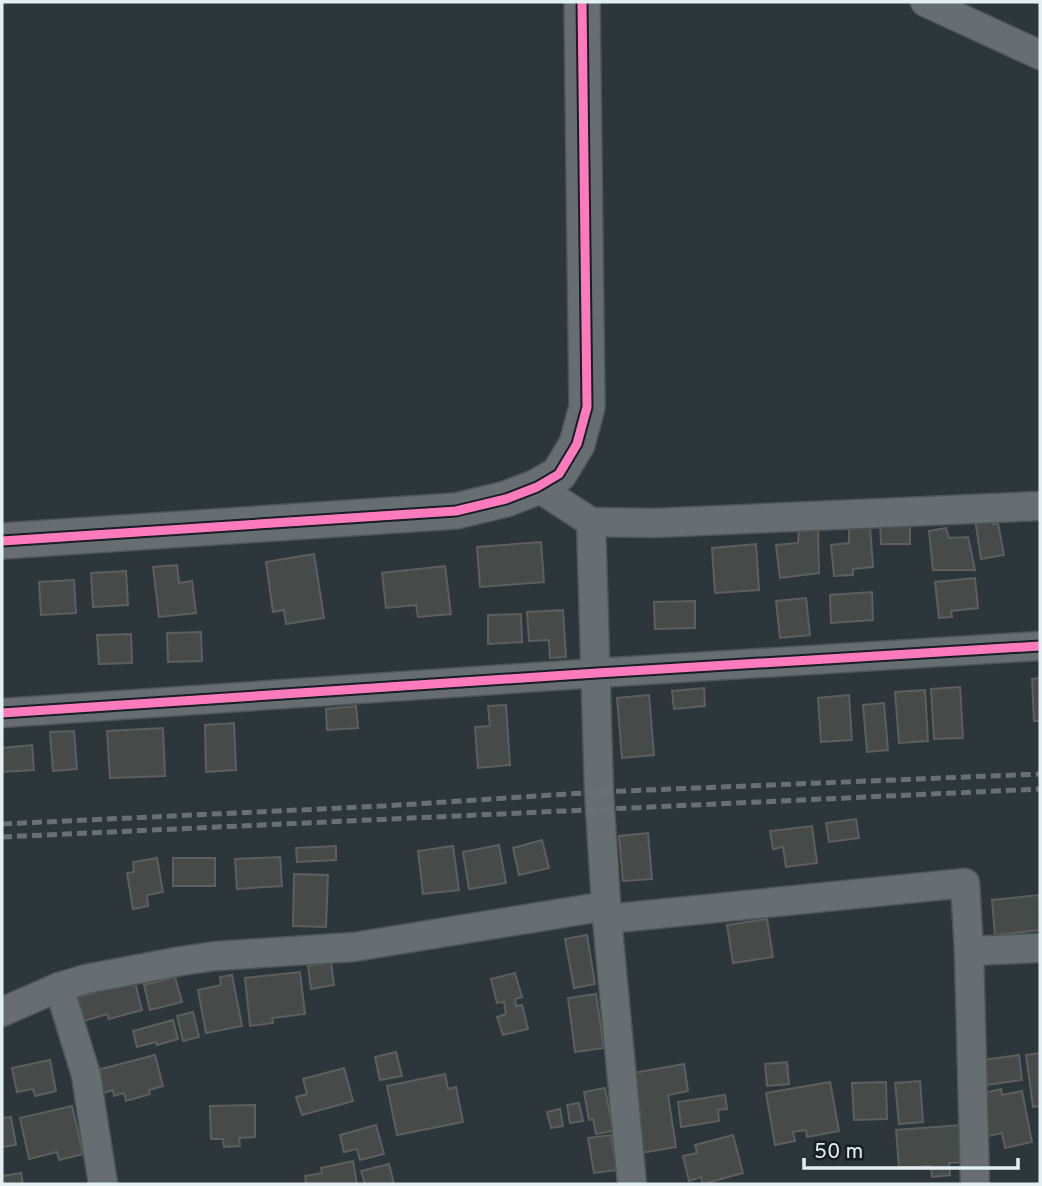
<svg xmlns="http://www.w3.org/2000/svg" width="1042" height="1186" font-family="Overpass,sans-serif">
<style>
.building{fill:#464a48;stroke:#5b5f5e;stroke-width:2}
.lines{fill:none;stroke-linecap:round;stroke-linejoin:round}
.minor-casing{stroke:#4c5558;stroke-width:31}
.tertiary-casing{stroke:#4c5558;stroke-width:38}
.minor{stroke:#676e72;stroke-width:28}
.tertiary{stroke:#676e72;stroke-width:35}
.rail{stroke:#687073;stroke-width:5;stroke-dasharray:10 5;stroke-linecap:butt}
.cycleway-casing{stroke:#171f23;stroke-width:13}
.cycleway{stroke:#fd7abc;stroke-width:9}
</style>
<rect width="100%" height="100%" fill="#2d373b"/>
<g class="building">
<path d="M992,517l1,7 5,-1 6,32 -23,4 -6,-40z"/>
<path d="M910,521v23h-29l-1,-22z"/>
<path d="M849,526h21l3,41 -20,2v6l-19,1 -3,-31 18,-2z"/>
<path d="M946,528l3,10 19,-1 7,33h-42l-4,-39z"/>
<path d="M799,529h19l1,44 -39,5 -4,-33 22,-2z"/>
<path d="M541,542l3,40 -64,5 -3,-40z"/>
<path d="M756,544l3,46 -44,3 -3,-45z"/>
<path d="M314,554l10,64 -38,6 -2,-14 -11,2 -7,-50z"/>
<path d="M177,565l2,18 13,-2 4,32 -37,4 -6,-50z"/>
<path d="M445,566l6,48 -33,3 -2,-12 -30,3 -4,-35z"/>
<path d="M126,571l2,34 -35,2 -2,-34z"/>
<path d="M975,578l3,30 -27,3 1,6 -13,1 -4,-36z"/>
<path d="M74,580l2,33 -35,2 -2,-33z"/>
<path d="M872,592l1,28 -42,3 -1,-28z"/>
<path d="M806,598l4,37 -30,3 -4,-37z"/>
<path d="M695,601v27l-40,1 -1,-27z"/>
<path d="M563,610l3,47 -16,1 -1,-18 -20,1 -2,-29z"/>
<path d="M521,614l1,28 -34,2v-29z"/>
<path d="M201,632l1,29 -34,1 -1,-29z"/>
<path d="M131,634l1,29 -33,1 -2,-29z"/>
<path d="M1040,678v43h-6l-2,-42z"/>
<path d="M960,687l3,51 -29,1 -3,-50z"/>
<path d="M704,688l1,18 -31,3 -2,-18z"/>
<path d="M925,690l3,51 -29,2 -4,-51z"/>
<path d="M649,695l5,60 -32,3 -5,-60z"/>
<path d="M849,695l3,45 -31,2 -3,-44z"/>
<path d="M884,703l4,47 -21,2 -4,-47z"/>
<path d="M506,705l4,60 -32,3 -3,-41 15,-1 -2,-20z"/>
<path d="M356,706l2,22 -31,2 -1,-21z"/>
<path d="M234,723l2,47 -30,2 -1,-47z"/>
<path d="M163,728l2,48 -55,2 -3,-47z"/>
<path d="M74,731l3,38 -24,2 -3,-39z"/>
<path d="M32,745l2,25 -32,2v-24z"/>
<path d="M856,819l3,19 -30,4 -3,-19z"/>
<path d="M812,826l5,37 -31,4 -3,-20 -10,2 -3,-18z"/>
<path d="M648,833l4,46 -29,2 -4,-45z"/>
<path d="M542,840l7,28 -30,7 -6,-27z"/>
<path d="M499,845l7,38 -37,6 -6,-37z"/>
<path d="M336,846v14l-39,2 -1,-14z"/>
<path d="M453,846l6,44 -36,4 -5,-43z"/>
<path d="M280,857l2,29 -45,3 -2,-30z"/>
<path d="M157,858l6,34 -16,3 1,11 -15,3 -6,-36 7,-1 -1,-10z"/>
<rect x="173" y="858" width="42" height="28"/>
<path d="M294,874l34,1 -2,52 -33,-1z"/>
<path d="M1039,895l1,35 -45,5 -3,-35z"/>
<path d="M767,919l6,38 -40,6 -6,-38z"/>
<path d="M587,935l8,49 -21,4 -9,-49z"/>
<path d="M331,962l3,23 -23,4 -3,-23z"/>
<path d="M300,972l5,42 -33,4 1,5 -23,3 -5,-48z"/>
<path d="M515,973l7,24 -7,2 1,7 6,-1 6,24 -25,6 -6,-18 9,-3 -2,-12 -7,1 -6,-24z"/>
<path d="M232,975l10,51 -36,7 -8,-43 23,-5 -1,-8z"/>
<path d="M175,977l7,25 -32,8 -6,-25z"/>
<path d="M135,982l7,28 -33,9 -2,-5 -23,7 -7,-24z"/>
<path d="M596,994l8,54 -29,4 -7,-54z"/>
<path d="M193,1012l6,25 -16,4 -6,-25z"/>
<path d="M173,1020l5,19 -21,6 -1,-3 -19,5 -4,-16z"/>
<path d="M396,1052l6,24 -22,4 -5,-23z"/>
<path d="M1040,1053v53l-7,1 -7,-52z"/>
<path d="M155,1055l8,31 -14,4 1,4 -24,7 -2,-8 -10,3 -1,-6 -10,3 -6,-23z"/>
<path d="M1019,1055l3,25 -36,5 -4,-25z"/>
<path d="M50,1060l6,31 -21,5 -2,-7 -16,3 -5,-24z"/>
<path d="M787,1062l2,22 -22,2 -2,-22z"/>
<path d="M684,1064l4,27 -20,4 8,52 -35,6 -13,-79z"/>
<path d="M344,1068l9,33 -51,14 -6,-18 11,-3 -4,-15z"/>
<path d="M445,1074l3,15 8,-2 7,35 -66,13 -10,-49z"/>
<path d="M920,1081l3,41 -24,2 -4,-41z"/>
<path d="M830,1082l9,49 -32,6 -1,-7 -13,2 2,9 -20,4 -9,-52z"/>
<path d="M886,1082l1,37 -33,1 -2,-37z"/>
<path d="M605,1088l8,43 -17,3 -3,-15 -4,1 -5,-28z"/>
<path d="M1001,1089l1,6 20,-4 10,51 -27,6 -3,-15 -14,3 -8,-42z"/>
<path d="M725,1095l2,14 -9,1 1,11 -38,6 -3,-25z"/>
<path d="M579,1103l4,18 -13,2 -3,-18z"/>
<path d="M255,1105v32l-16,1 1,8 -16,1 -1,-8h-12l-1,-33z"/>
<path d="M72,1106l11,48 -24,6 -2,-8 -28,7 -9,-41z"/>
<path d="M560,1109l3,17 -12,2 -4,-16z"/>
<path d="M11,1117l5,28 -14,2v-29z"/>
<path d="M376,1125l8,29 -24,6 -3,-11 -13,3 -4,-17z"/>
<path d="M962,1125l3,37 -16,1 1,12 -18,2 -1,-11 -32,2 -3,-38z"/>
<path d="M611,1135l6,35 -23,3 -6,-35z"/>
<path d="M733,1135l10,38 -40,11 -2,-7 -12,4 -6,-25 14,-3 -2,-8z"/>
<path d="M353,1161l4,23h-51l-1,-8 17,-3 -1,-5z"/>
<path d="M389,1164l5,20h-29l-4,-13z"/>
<path d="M21,1173l2,11h-21v-8z"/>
</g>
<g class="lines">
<defs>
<g id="minor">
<path d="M925,2l115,53"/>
<path d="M537,487l54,35 63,1 386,-17"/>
<path d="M591,522l8,270 8,127 25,265"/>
<path d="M2,713l595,-40 443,-27"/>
<path d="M607,919l358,-36 4,68 71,-3"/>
<path d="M969,951l6,233"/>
<path d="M59,987l27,88 17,109"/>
<path d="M2,1012l57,-25 27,-8 95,-18 35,-5 138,-9 252,-41"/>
</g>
<path id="tertiary" d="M2,541l454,-30 50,-12 31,-12 22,-13 18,-30 10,-37 -5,-405"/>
</defs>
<use href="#minor" class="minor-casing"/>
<use href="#tertiary" class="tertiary-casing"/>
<use href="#minor" class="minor"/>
<use href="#tertiary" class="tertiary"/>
<g class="rail">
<path d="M2,824l382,-18 215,-14 441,-18"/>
<path d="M2,837l1038,-48"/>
</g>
<defs>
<g id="cycleway">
<path d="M2,541l454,-30 50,-12 31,-12 22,-13 18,-30 10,-37 -5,-405"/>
<path d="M2,713l595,-40 443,-27"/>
</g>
</defs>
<use href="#cycleway" class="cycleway-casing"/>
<use href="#cycleway" class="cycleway"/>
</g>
<rect width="1042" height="1186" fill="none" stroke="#e4eff4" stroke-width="7"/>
<path d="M804 1158v10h214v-10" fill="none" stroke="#e4eff4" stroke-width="3.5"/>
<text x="814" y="1158" font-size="21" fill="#e4eff4" stroke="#171f23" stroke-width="5" paint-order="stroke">50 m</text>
</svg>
